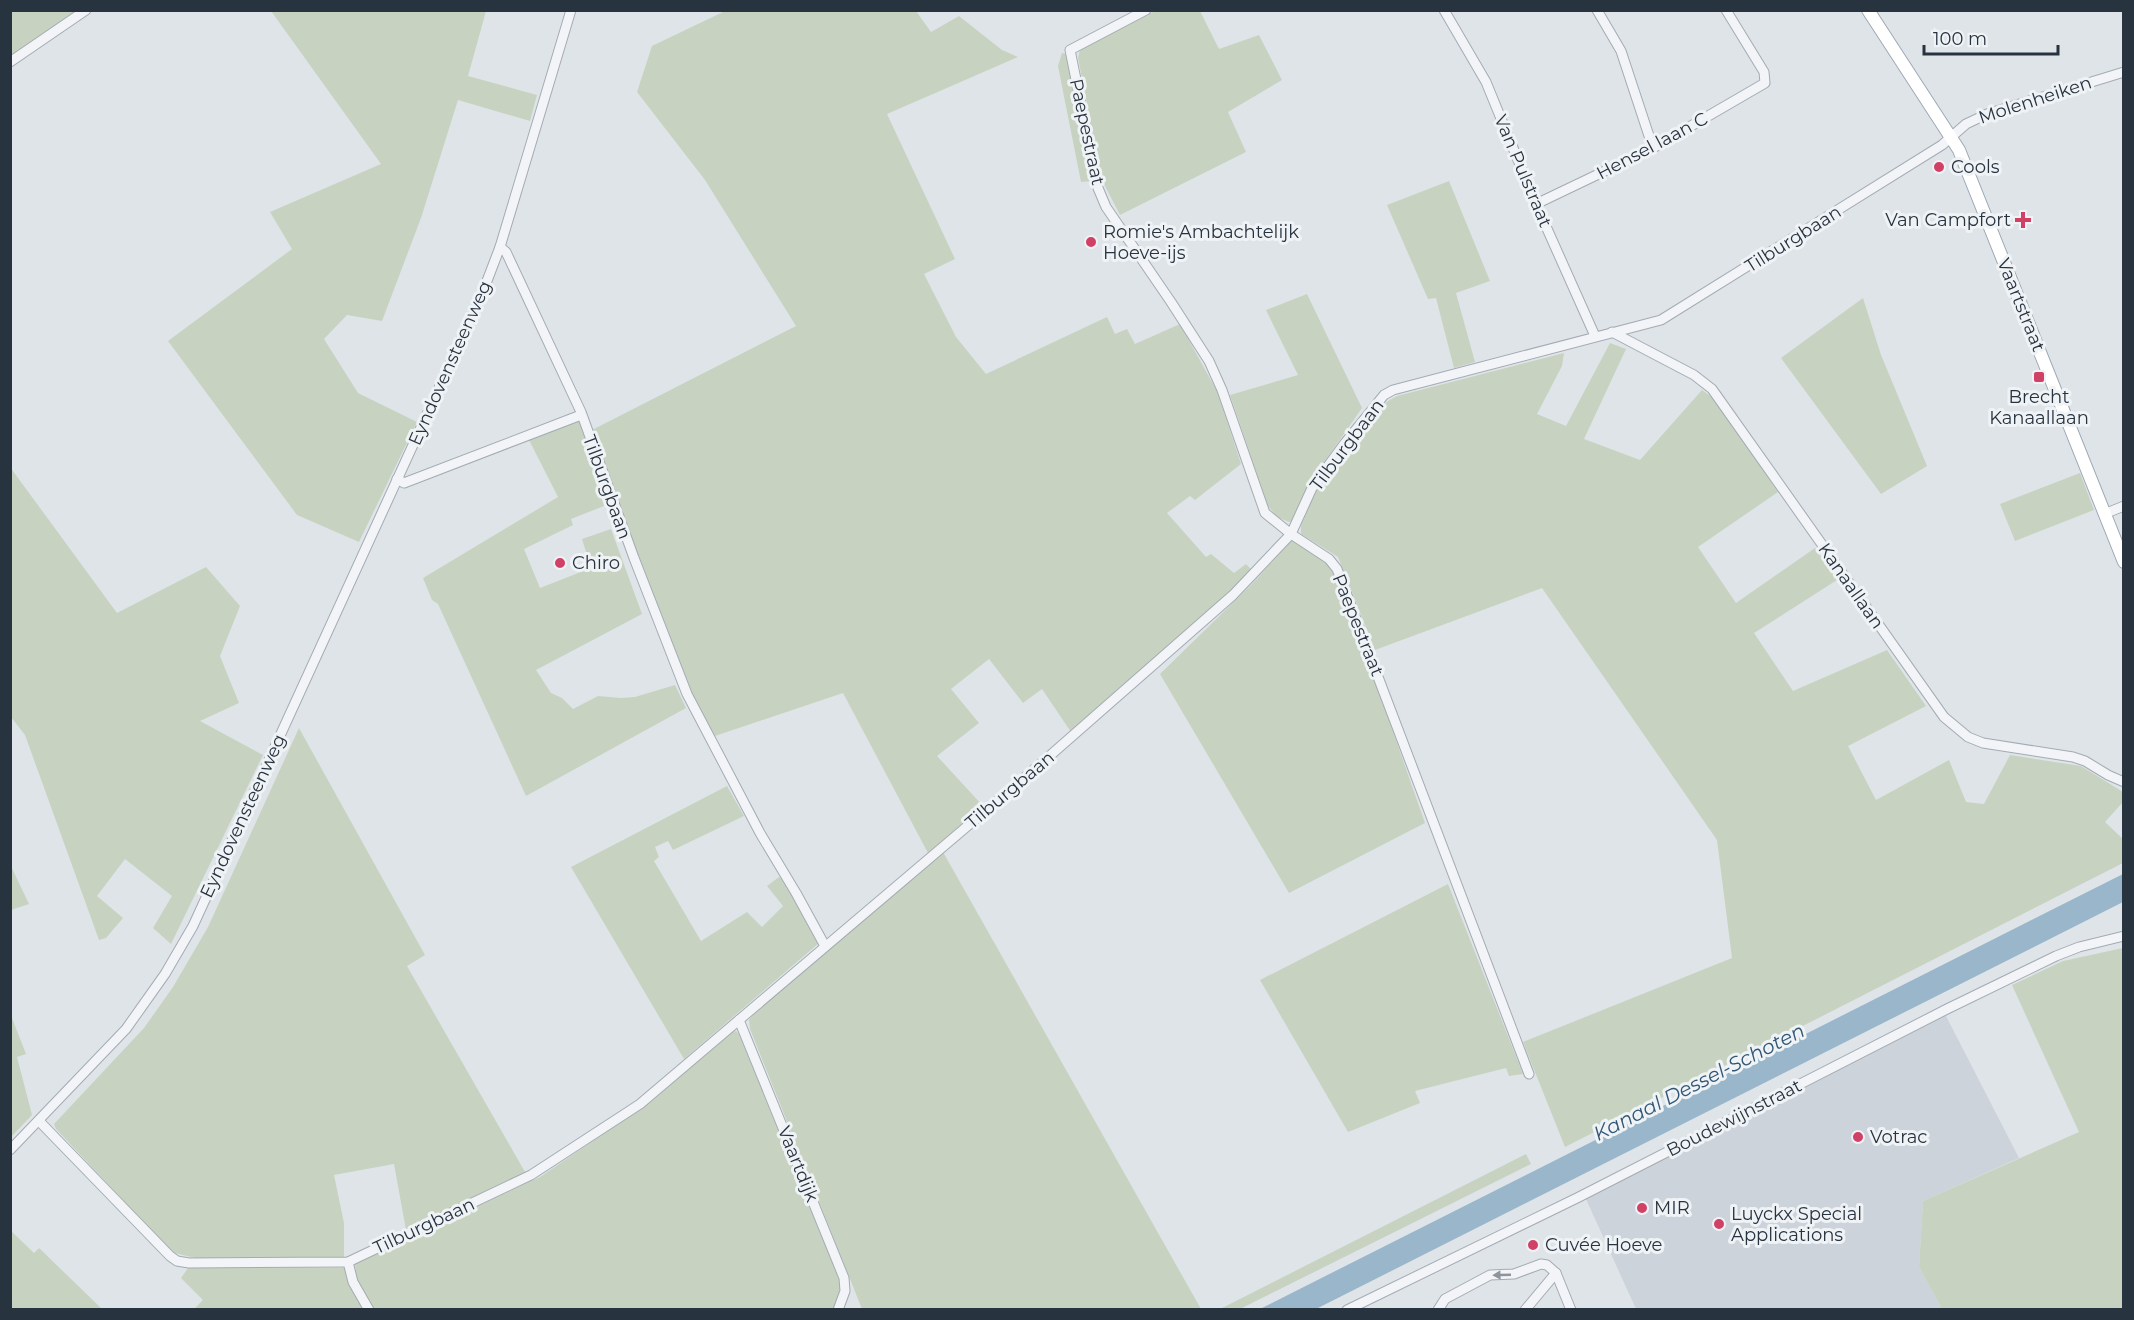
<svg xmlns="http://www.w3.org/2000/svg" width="2134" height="1320" font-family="Montserrat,sans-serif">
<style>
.built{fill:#cdd3db}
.green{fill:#c7d3c0}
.water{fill:#99b6ca}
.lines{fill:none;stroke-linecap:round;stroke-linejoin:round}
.minor-casing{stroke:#a4abb3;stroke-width:11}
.major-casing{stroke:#9ea9b5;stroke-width:14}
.minor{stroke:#f2f4f7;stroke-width:9}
.major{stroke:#fff;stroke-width:12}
.oneway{fill:#8d949c}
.poi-dot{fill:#d14165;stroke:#eff3f6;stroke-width:2}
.labels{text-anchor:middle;stroke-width:6;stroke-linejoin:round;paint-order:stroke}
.street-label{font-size:18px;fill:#283340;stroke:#eff3f6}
.poi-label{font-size:18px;fill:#283340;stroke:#eff3f6;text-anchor:start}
.water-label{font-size:20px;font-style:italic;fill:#315675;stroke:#eff3f6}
</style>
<rect width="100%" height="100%" fill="#dfe4e9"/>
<path class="built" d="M1945,1014l74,144 -96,43 -4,66 23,42h-306l-51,-112z"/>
<g class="green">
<path d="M11,11h68l-68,46z"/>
<path d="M271,11h215l-18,65 69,19 -7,26 -72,-21 -37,118 -39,103 -35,-6 -23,24 34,54 59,29 -58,120 -62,-27 -129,-174 124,-92 -22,-37 111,-48z"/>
<path d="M725,11h191l15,21 28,-16 43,34 16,7 -131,57 68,145 -31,15 32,63 30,37 121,-57 8,17 12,-5 8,15 45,-20 38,69 23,71 -46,36 -5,-4 -23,17 39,44 5,-3 23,19 12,-9 6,6 -67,63 -114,99 -29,-43 -19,14 -34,-44 -38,30 28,34 -42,33 46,50 -55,47 -85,-160 -131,44 -18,-32 -26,-67 -76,-208 204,-104 -91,-146 -68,-88 15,-46z"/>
<path d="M1155,11h45l19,38 40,-14 23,45 -54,32 18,40 -126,63 -18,-35 -24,-122 2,-8z"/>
<path d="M1062,53l5,1 26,127 -12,1 -23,-116z"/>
<path d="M1449,181l41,100 -34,12 19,69 -21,6 -18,-70 -8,1 -41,-94z"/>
<path d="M1307,294l55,114 -55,79 -15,34 -3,1 -12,-5 -9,-11 -38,-111 68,-20 -32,-65z"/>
<path d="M1863,298l18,57 46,111 -46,28 -100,-136z"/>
<path d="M1610,343l16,6 -42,90 56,21 62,-70 14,10 62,92 -80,55 38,56 79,-55 22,32 -83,53 39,58 94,-41 39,56 -78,40 28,54 73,-40 17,42 18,2 26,-49 71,11 42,26v10l-18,20 18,17v24l-558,284 -42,-105 209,-84 -15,-118 -175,-252 -167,62 -37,-93 -37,-23v-8l14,-34 59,-78 14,-13 9,-5 167,-43 -2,13 -25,48 29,12z"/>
<path d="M577,420l5,2 27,82 -38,15 2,6 -49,24 16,39 51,-20 -9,-29 29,-10 31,85 -106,56 15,23 11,5 11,11 25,-13 23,2 14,-1 40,-12 11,23 -160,88 -88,-192 -6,-4 -9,-22 135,-81 -30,-59z"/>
<path d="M10,467l107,146 89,-46 34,39 -20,50 19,47 -39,18 63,34 -92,189 -18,-16 19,-32 -47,-37 -28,37 26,22 -17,20 -7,2 -74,-205 -14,-18z"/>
<path d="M2080,473l14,37 -79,31 -15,-37z"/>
<path d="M1293,539l32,22 10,15 55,147 35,100 -136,70 -129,-219 90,-88z"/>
<path d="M299,728l126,227 -18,11 118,206 -119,58 -12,-66 -60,11 10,48v34l-149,1 -20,-5 -9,-7 -110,-117 -2,-5 90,-96 29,-41 35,-60z"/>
<path d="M727,786l17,30 -71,34 -5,-9 -13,6 4,10 -5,4 47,80 46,-29 15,15 21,-21 -16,-20 12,-9 4,2 36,64 -135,116 -113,-192z"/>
<path d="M943,852l258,457h-339l-112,-280 -1,-9 5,-7z"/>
<path d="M10,864l19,40 -18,6h-1z"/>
<path d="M1448,884l75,190 -14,2 -3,-8 -91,23 5,12 -72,29 -88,-152z"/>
<path d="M2123,948v361h-181l-23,-42 4,-66 156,-69 -67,-147 51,-24z"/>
<path d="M10,1013l16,41 -9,3 15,58 -21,22z"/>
<path d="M736,1031l3,3 101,247v8l-7,21h-460l-17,-31 -1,-16 185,-86 112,-76 79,-69z"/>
<path d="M1526,1154l5,10 -291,145h-20z"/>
<path d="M10,1230l24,23 5,-5 63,61h-91z"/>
<path d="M188,1268h158l19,41h-171l9,-9 -22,-22z"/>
</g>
<path class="water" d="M2123,874v28l-807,407h-56z"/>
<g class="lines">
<defs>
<g id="minor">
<path d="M1146,10l-76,40 28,138 8,19 65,95 38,59 13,29 43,123 26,21 38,25 8,10 192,505"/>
<path d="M1444,10l42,72 50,122 59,132"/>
<path d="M1597,10l24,41 32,97"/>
<path d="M10,62l76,-52"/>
<path d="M1536,204l117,-56 112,-65 -1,-11 -38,-62"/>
<path d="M500,247l6,5 75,160 53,146 53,136 73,139 36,60 29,53"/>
<path d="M1612,332l82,43 18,14 232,328 24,20 15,6 90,14 12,4 23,14 16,7"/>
<path d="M397,479l7,4 177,-68"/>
<path d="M2104,514l20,-8"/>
<path d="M739,1020l105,258 1,13 -7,19"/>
<path d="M39,1121l131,135 7,5 12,2 159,-1 183,-87 109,-71 397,-337 196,-172 58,-61 21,-46 33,-45 39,-48 9,-5 268,-70 281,-175 24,-21 21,-10 137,-42"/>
<path d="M10,1150l116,-121 39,-55 28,-48 289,-632 18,-47 71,-237"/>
<path d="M348,1262l5,20 16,28"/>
<path d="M1347,1310l230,-112 370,-189 109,-53 23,-9 45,-11"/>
<path d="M1438,1310l7,-11 45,-24 24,-1 27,-10 6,1 9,8 15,37"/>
<path d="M1525,1310l31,-37"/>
</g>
<path id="major" d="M1868,10l91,140 165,412"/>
</defs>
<use href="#minor" class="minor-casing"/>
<use href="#major" class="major-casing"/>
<use href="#minor" class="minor"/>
<use href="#major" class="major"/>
</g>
<defs><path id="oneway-solid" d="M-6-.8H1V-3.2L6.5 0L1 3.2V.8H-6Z" transform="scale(1.5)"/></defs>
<use class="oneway" href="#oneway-solid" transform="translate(1502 1275) rotate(178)"/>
<g class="poi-dot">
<circle cx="1939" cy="167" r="6"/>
<path d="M2020 211h6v6h6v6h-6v6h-6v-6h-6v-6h6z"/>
<circle cx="1091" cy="242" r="6"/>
<rect x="2033" y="371" width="12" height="12" rx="3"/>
<circle cx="560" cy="563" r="6"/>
<circle cx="1858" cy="1137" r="6"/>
<circle cx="1642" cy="1208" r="6"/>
<circle cx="1719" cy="1224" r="6"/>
<circle cx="1533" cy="1245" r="6"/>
</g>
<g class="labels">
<g class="street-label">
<text transform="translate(2035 100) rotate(-18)" y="6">Molenheiken</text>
<text transform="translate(1087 132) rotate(78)" y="6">Paepestraat</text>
<text transform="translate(1652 146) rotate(-28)" y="6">Hensel laan C</text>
<text transform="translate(1523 171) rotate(67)" y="6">Van Pulstraat</text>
<text transform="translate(1793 239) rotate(-32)" y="6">Tilburgbaan</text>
<text transform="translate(2021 305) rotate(68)" y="6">Vaartstraat</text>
<text transform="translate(450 363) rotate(-66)" y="6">Eyndovensteenweg</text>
<text transform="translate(1347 445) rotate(-53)" y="6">Tilburgbaan</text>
<text transform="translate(607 487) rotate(70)" y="6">Tilburgbaan</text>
<text transform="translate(1851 586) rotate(55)" y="6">Kanaallaan</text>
<text transform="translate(1358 625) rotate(68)" y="6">Paepestraat</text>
<text transform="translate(1010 790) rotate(-40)" y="6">Tilburgbaan</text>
<text transform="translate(243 816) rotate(-65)" y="6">Eyndovensteenweg</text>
<text transform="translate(1734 1118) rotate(-27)" y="6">Boudewijnstraat</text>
<text transform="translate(798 1164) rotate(68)" y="6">Vaartdijk</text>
<text transform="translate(424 1226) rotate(-25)" y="6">Tilburgbaan</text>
</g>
<g class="poi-label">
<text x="1951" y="173">Cools</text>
<text x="2011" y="226" text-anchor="end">Van Campfort</text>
<text x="1103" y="238">Romie's Ambachtelijk<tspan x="1103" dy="21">Hoeve-ijs</tspan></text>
<text x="2039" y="403" text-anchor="middle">Brecht<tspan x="2039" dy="21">Kanaallaan</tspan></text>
<text x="572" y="569">Chiro</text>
<text x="1870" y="1143">Votrac</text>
<text x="1654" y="1214">MIR</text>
<text x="1731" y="1220">Luyckx Special<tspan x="1731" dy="21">Applications</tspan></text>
<text x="1545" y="1251">Cuvée Hoeve</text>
</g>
<g class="water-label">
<text transform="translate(1699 1082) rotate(-27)" y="7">Kanaal Dessel-Schoten</text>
</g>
</g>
<rect width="2134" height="1320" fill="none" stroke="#283340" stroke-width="24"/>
<path d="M1924 45v9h134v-9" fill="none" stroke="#283340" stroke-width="3"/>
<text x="1933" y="45" font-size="18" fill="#283340" stroke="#eff3f6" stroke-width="4.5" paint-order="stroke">100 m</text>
</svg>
